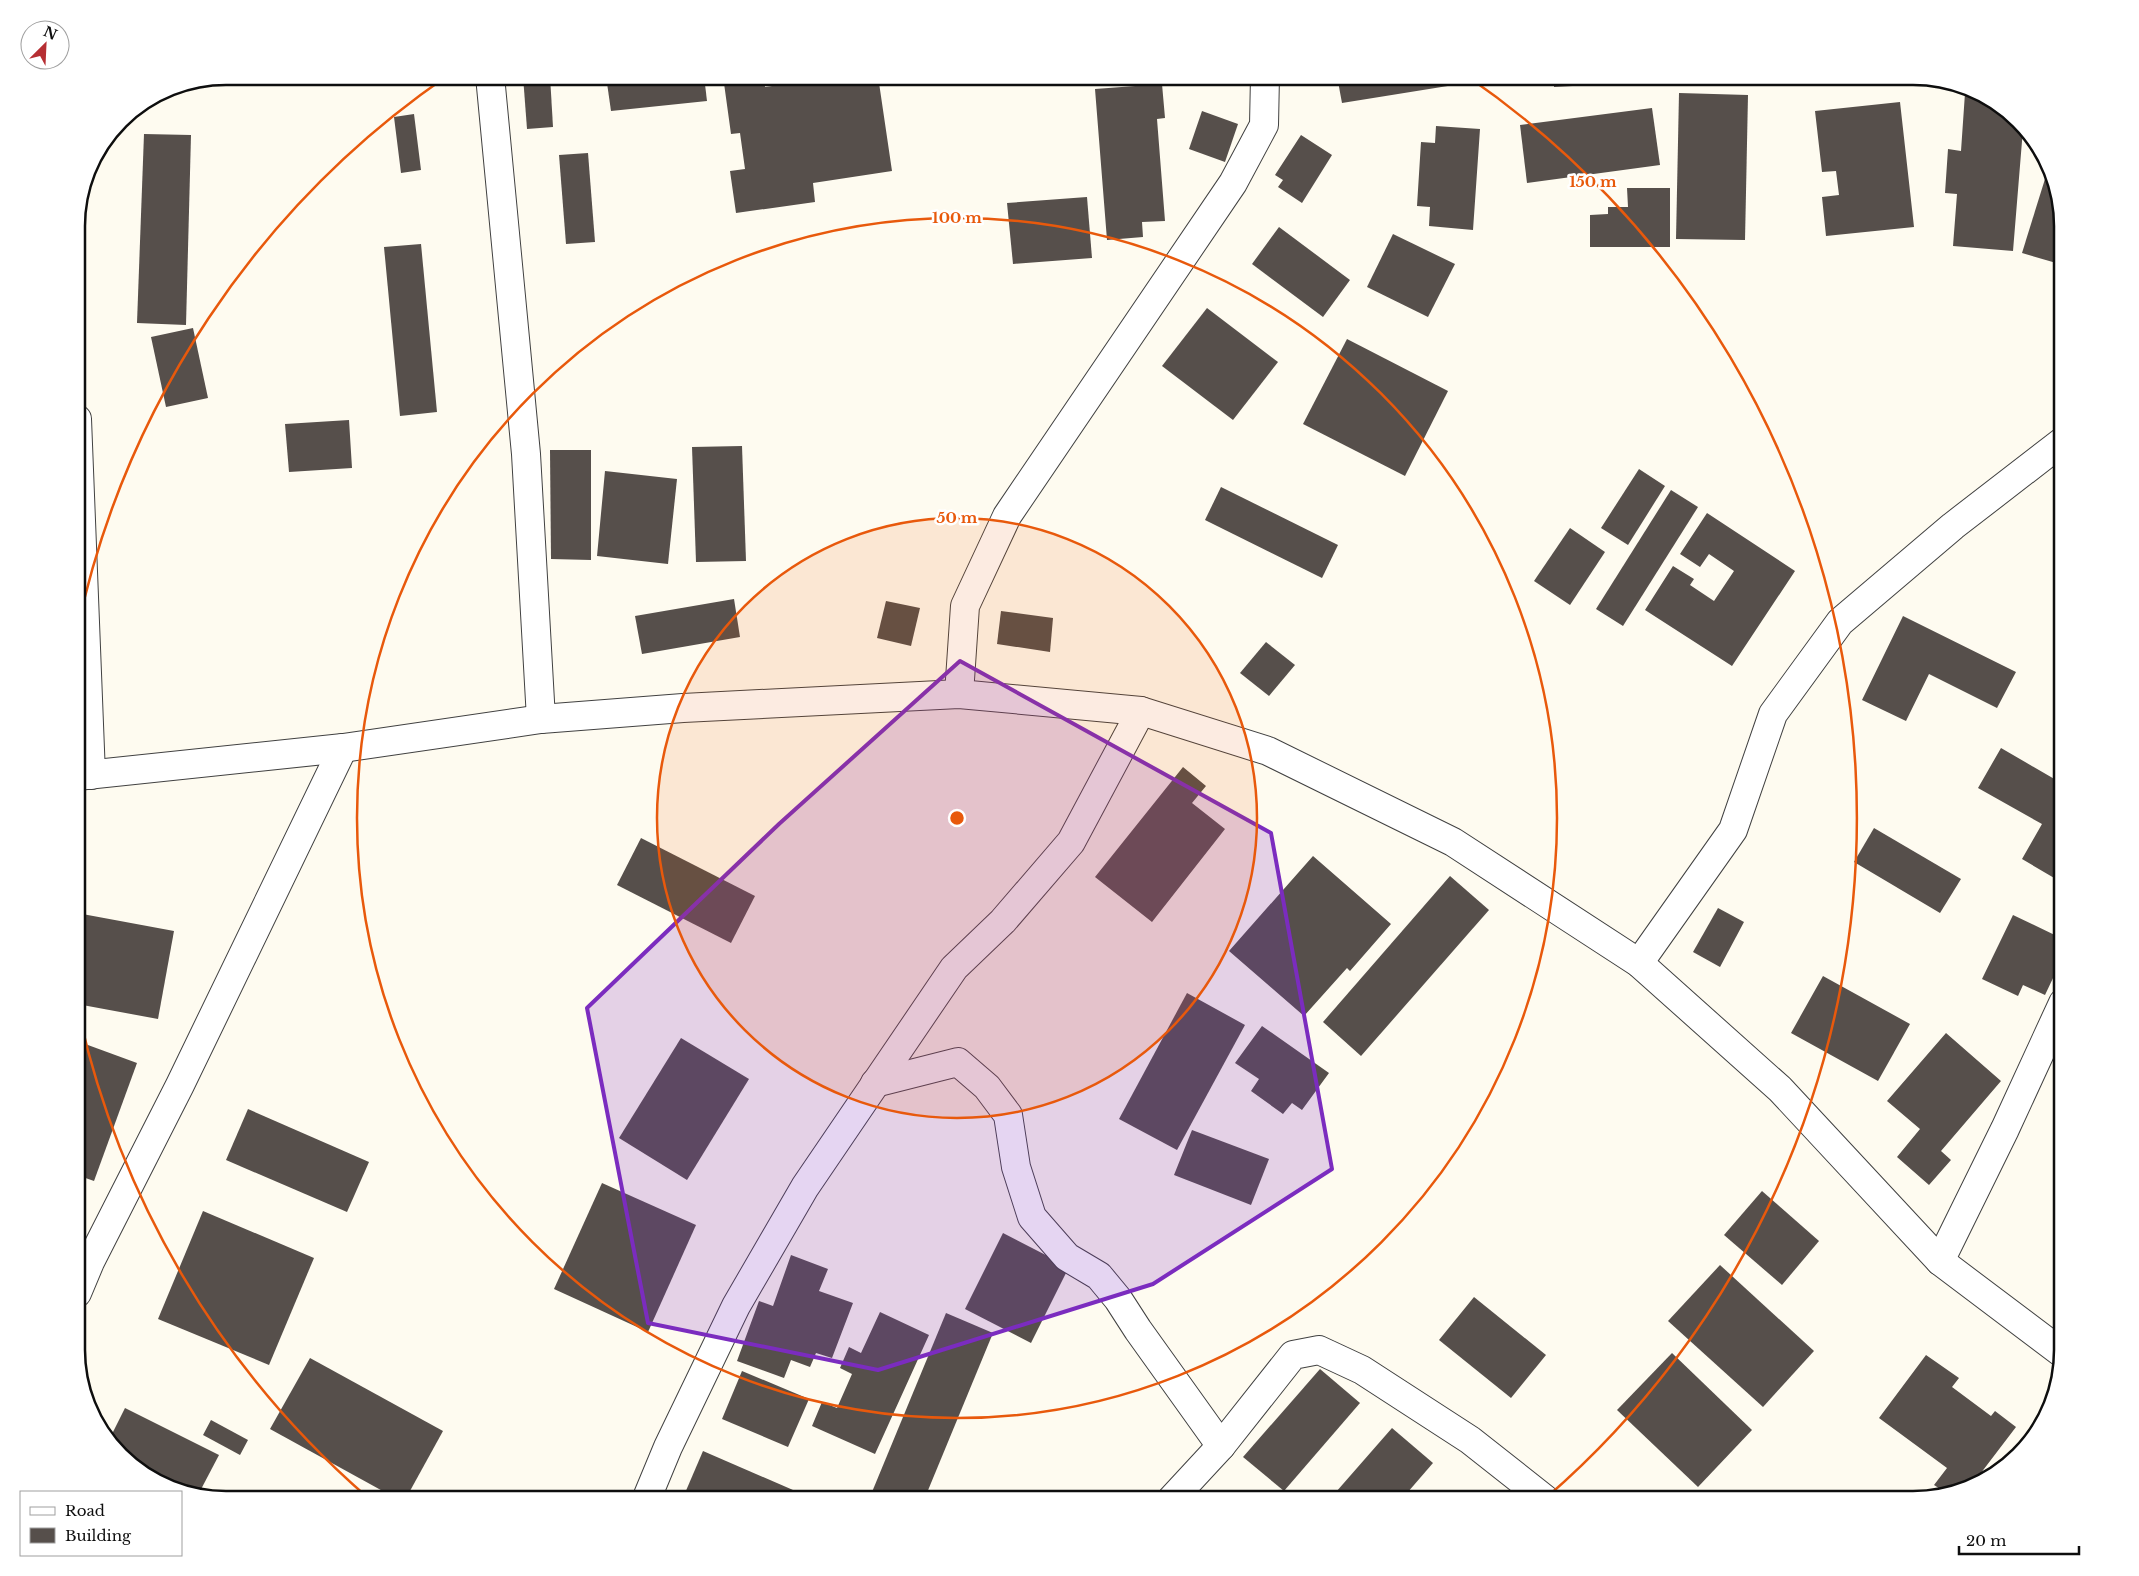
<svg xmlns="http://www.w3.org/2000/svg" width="2139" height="1576" font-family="'Libre Baskerville',serif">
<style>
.building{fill:#564f4b}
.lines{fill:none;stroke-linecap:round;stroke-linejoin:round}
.minor-casing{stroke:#414141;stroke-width:30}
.minor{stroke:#fff;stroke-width:28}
.marked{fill:#7b2cbf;fill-opacity:0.2;stroke:#7b2cbf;stroke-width:4;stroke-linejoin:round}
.ring{fill:none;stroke:#e8590c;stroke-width:2.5}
.rim{fill:none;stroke:#0e0e0e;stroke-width:2.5}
.centre{fill:#e8590c;stroke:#fff;stroke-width:2.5}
.ring-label{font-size:15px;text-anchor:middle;font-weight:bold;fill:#e8590c;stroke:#fff;stroke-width:5;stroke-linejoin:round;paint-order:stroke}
</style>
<rect width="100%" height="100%" fill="#fefbf0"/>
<g class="building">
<path d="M523,76h27l3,51 -26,2z"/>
<path d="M606,76h98l3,25 -96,10z"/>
<path d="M723,76h41l1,11 78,-11h35l14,95 -79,12 2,19 -79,11 -6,-42 15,-2 -5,-36 -9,1z"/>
<path d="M1337,76h148v4l-143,23z"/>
<path d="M1554,76h111v5l-111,6z"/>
<path d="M1162,84l3,34 -8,1 8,102 -23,1 1,15 -36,3 -12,-151z"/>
<path d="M1679,93l69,2 -3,145 -69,-1z"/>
<path d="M1965,93l15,1 24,13 19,22 -10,122 -60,-5 4,-52 -12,-1 3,-44 13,2z"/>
<path d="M1900,102l14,125 -88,9 -4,-39 17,-2 -3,-24 -14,1 -7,-61z"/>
<path d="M1652,108l8,57 -133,18 -7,-58z"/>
<path d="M1202,111l36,13 -13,38 -36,-13z"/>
<path d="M414,114l7,56 -20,3 -7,-56z"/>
<path d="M1436,126l44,3 -7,101 -44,-4 1,-19 -13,-1 4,-64 14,1z"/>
<path d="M144,134l47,1 -5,190 -49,-2z"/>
<path d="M1301,135l31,20 -30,48 -24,-16 5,-7 -8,-5z"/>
<path d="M588,153l7,89 -29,2 -7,-89z"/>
<path d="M2049,166l14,59v40l-41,-12z"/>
<path d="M1627,188h43v59h-80v-32l18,-1v-7h20z"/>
<path d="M1087,197l5,61 -79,6 -6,-61z"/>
<path d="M1279,227l71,53 -27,37 -71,-53z"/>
<path d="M1393,234l62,30 -27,53 -61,-30z"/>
<path d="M421,244l16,168 -37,4 -16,-169z"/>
<path d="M1207,308l71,54 -45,58 -71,-54z"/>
<path d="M193,328l15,70 -42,9 -15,-70z"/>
<path d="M1347,339l101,52 -43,85 -102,-52z"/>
<path d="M349,420l3,48 -63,4 -4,-48z"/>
<path d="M742,446l4,115 -50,1 -4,-115z"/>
<path d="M550,450h41v110l-40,-1z"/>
<path d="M1639,469l26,17 -37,59 -27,-17z"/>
<path d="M605,471l72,8 -9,85 -71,-8z"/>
<path d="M1221,487l117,58 -16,33 -117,-58z"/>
<path d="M1671,490l27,17 -75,119 -27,-17z"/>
<path d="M1707,513l88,58 -63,95 -87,-56 28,-44 21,13 -4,6 24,16 20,-30 -25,-17 -9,13 -20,-13z"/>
<path d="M1570,528l35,24 -35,53 -36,-24z"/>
<path d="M734,599l6,38 -98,17 -7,-38z"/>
<path d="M886,601l34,7 -9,38 -34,-8z"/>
<path d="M1001,611l52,7 -3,34 -53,-8z"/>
<path d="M1903,616l113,56 -19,36 -68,-34 -23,47 -44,-21z"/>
<path d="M1266,642l29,23 -26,31 -29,-23z"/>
<path d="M2001,748l62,36 -2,98 -39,-23 20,-35 -64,-36z"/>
<path d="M1183,767l23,19 -14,17 33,26 -73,93 -57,-45z"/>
<path d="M1874,828l87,51 -21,34 -86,-51z"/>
<path d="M641,838l114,58 -24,47 -114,-58z"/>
<path d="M1313,856l78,68 -41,47 -3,-3 -43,48 -75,-65z"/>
<path d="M1450,876l39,34 -128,146 -38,-34z"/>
<path d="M1718,908l26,14 -24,45 -27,-15z"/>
<path d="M77,913l97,18 -16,88 -81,-15z"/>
<path d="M2013,915l50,24v18l-18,38 -22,-10 -5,11 -36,-17z"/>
<path d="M1823,976l87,48 -32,57 -87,-48z"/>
<path d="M1187,993l58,32 -68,125 -58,-31z"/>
<path d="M1262,1026l67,47 -27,37 -10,-7 -9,11 -32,-23 8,-12 -24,-16z"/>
<path d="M1946,1033l55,48 -60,70 10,9 -22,25 -32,-28 23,-28 -33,-28z"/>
<path d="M681,1038l68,41 -62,101 -68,-42z"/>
<path d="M77,1041l60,22 -43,118 -17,-6z"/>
<path d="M248,1109l121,53 -22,50 -121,-52z"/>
<path d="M1192,1130l77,29 -18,46 -77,-30z"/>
<path d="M602,1183l94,42 -48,107 -94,-43z"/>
<path d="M1762,1191l57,50 -37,44 -58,-50z"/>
<path d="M203,1211l111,47 -45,107 -111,-46z"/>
<path d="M1003,1233l66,34 -38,76 -66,-34z"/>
<path d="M791,1255l37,14 -9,22 34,12 -21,55 -16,-5 -6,14 -19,-7 -7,18 -47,-17 22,-60 14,5z"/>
<path d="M1720,1265l94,86 -51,56 -95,-86z"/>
<path d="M1474,1297l72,58 -35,43 -72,-58z"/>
<path d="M880,1312l49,23 -54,119 -63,-28 10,-24 15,6 15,-34 -12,-6 9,-21 12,6z"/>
<path d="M946,1313l47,20 -69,167h-32l-20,-8z"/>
<path d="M1672,1353l80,77 -54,57 -81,-77z"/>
<path d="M1926,1355l33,23 -7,9 39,29 4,-5 21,16 -45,59 -26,6 -11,-7 13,-17 -68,-50z"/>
<path d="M310,1358l133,73 -38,69h-6l-129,-71z"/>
<path d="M1320,1369l40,34 -76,88 -41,-34z"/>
<path d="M742,1371l67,28 -21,48 -66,-28z"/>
<path d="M125,1408l94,47 -21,40 -20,-3 -43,-23 -25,-31z"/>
<path d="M211,1420l37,20 -8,15 -37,-20z"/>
<path d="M1392,1428l41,35 -32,37h-72z"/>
<path d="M703,1451l113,49h-134z"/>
<path d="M1820,1491l8,9h-17z"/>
</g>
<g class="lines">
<defs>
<g id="minor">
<path d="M490,76l36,378 15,265"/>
<path d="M77,419l14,356"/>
<path d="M959,694l6,-88 42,-90 226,-333 31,-58 1,-49"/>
<path d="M77,776l266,-28 198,-29 142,-11 276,-14 182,17 127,40 185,91 186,121 141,126 160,172 122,92"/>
<path d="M1639,963l94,-133 40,-116 67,-92 113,-96 110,-85"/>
<path d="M875,1083l83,-21 29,25 21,28 8,52 16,50 35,40 32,19 19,23 20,31 83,116"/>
<path d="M1940,1261l65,-132 58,-126"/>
<path d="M77,1293l13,-31 90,-177 163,-337"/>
<path d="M646,1500l22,-53 68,-141 69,-119 149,-219 49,-47 68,-79 70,-131"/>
<path d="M1171,1500l50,-54 72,-91 26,-5 43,20 108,70 76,60"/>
</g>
</defs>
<use href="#minor" class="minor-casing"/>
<use href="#minor" class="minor"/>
</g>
<path class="marked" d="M960,661l311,172 61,336 -179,115 -275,86 -230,-47 -61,-315 192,-184z"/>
<circle cx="957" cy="818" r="300" fill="#e8590c" fill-opacity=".12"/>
<g class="ring">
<circle cx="957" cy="818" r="300"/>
<circle cx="957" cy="818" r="600"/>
<path d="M367 1497A900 900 0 0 1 77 1005M77 631A900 900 0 0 1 447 76M1467 76A900 900 0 0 1 1547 1497"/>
</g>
<path d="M0 0H2139V1576H0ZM226 85H1913A141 141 0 0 1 2054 226V1350A141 141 0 0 1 1913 1491H226A141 141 0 0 1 85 1350V226A141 141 0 0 1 226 85Z" fill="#fff" fill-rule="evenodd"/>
<path class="rim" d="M226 85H1913A141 141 0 0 1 2054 226V1350A141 141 0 0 1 1913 1491H226A141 141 0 0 1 85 1350V226A141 141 0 0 1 226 85Z"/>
<circle cx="957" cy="818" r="8" class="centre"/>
<g class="ring-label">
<text x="1593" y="187">150 m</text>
<text x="957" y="223">100 m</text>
<text x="957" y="523">50 m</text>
</g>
<rect x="20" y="1491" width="162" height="65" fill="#ffffff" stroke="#9f9f9f"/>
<rect x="30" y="1507" width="25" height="8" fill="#ffffff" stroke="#9f9f9f"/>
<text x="65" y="1516" font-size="15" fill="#0e0e0e">Road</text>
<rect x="30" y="1528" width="25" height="15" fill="#564f4b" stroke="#9f9f9f"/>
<text x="65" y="1541" font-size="15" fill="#0e0e0e">Building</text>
<g transform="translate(45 45) rotate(24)"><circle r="24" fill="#ffffff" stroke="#9f9f9f"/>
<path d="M0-4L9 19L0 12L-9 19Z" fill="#b62e33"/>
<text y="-8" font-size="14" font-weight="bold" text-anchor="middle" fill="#0e0e0e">N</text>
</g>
<path d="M1959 1546v8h120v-8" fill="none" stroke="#0e0e0e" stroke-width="2.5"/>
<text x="1966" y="1546" font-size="15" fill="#0e0e0e" stroke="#ffffff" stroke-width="4" paint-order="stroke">20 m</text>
</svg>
